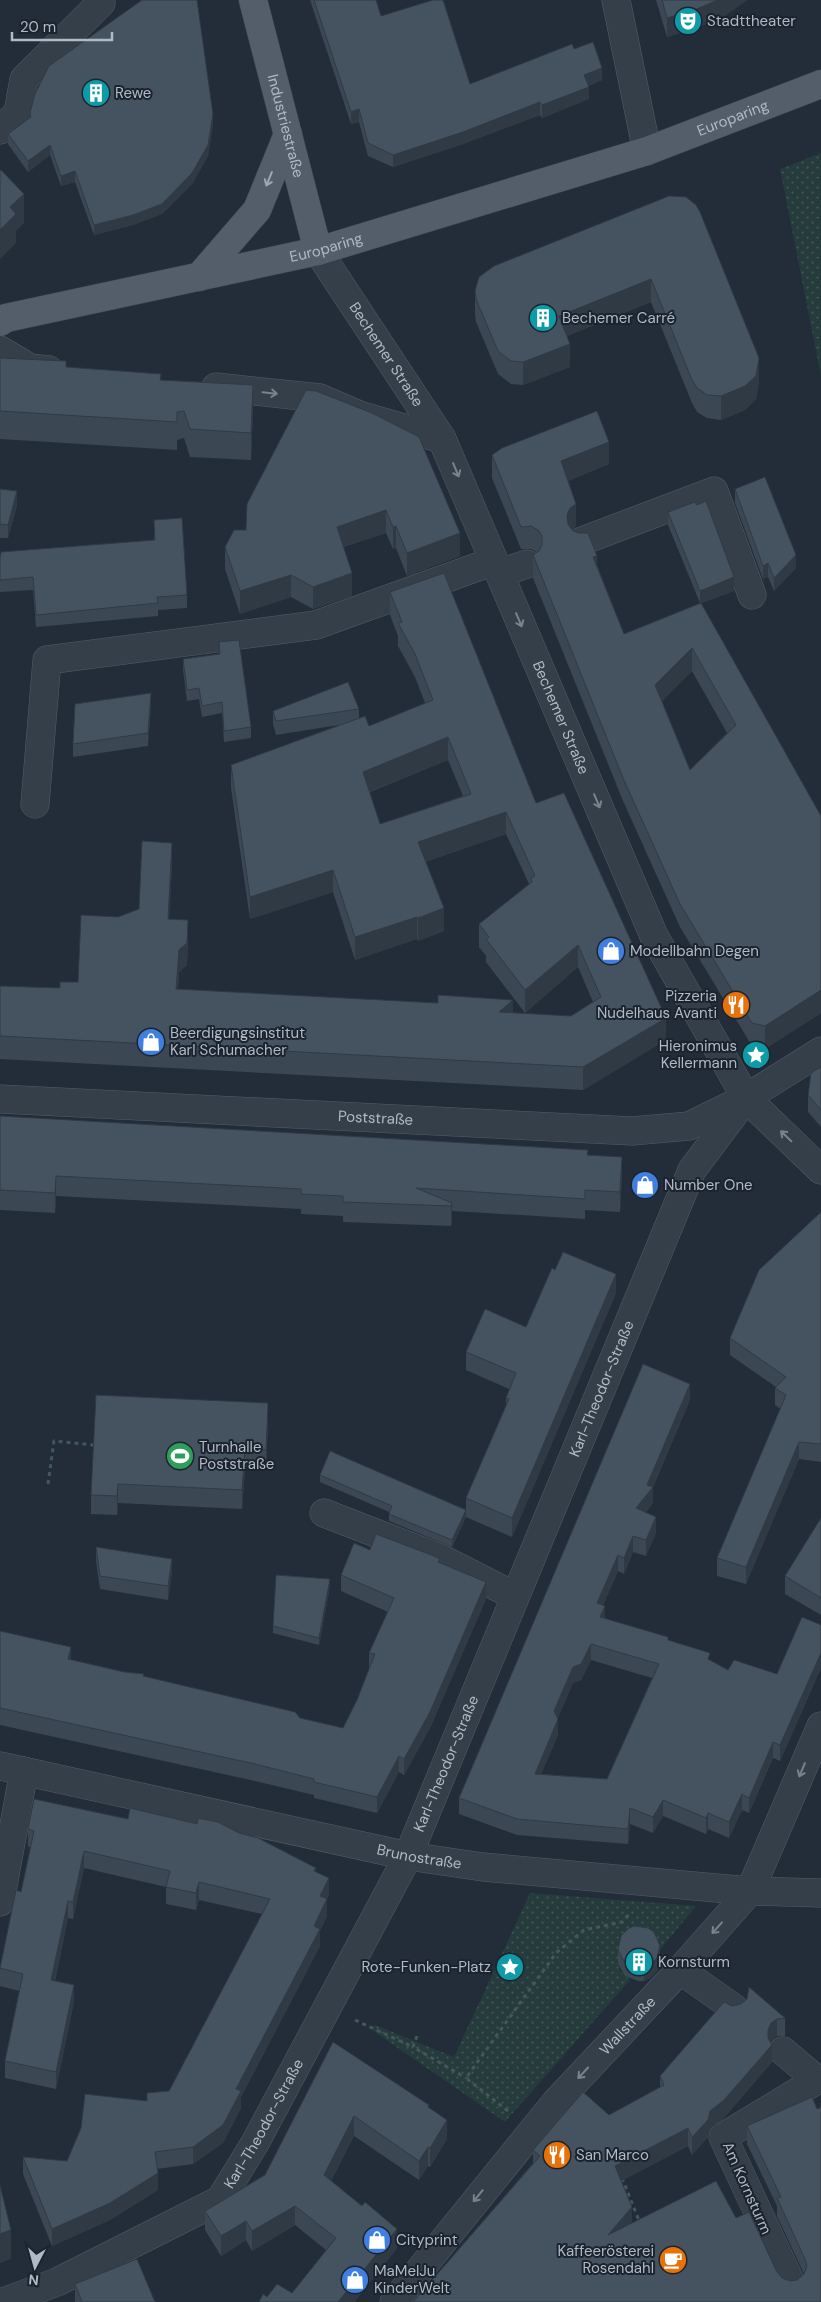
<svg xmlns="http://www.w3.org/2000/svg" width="821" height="2302" font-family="'DM Sans',sans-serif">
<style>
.grass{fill:url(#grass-dots)}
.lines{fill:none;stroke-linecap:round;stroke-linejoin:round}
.minor-casing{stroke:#535d68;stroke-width:29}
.major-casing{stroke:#3f4853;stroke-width:29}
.path{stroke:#43585a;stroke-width:3;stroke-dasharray:4 4;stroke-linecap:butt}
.minor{stroke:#353f4a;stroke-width:28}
.major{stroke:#535e6a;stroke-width:28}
.wall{fill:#3b4753;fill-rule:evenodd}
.shaded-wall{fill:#303a44}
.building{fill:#455361;stroke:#303a44;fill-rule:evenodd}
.oneway{stroke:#9da8b4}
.oneway2{stroke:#79838e}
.labels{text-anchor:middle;stroke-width:4;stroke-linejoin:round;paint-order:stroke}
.poi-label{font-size:15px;fill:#b0bac6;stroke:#1b242e;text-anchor:start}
.street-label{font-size:15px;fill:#b0bac6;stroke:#1b242e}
</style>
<defs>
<pattern id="grass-dots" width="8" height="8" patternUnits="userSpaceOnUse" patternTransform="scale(1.25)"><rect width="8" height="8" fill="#253b3c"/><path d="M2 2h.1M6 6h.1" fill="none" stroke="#425557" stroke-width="1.8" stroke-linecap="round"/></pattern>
</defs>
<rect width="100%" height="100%" fill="#222d39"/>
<g class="grass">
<path d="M821,153v223l-41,-207z"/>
<path d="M530,1893l166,13 -37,45 -41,13 2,7 10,9 -125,142 -133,-92 3,-5 79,32z"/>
</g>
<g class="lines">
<defs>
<g id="minor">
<path d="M616,0l31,151"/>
<path d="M0,130l18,-17 6,-34 77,-76"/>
<path id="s1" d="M318,251l124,188 212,497 92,162 75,72"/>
<path d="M0,350l30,18 19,2"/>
<path d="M216,387l104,11 42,18 80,23"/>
<path d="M582,541l132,-50 38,104"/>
<path d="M500,573l27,-9"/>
<path d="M35,804l12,-144 269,-35 178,-64"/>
<path id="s2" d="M0,1099l632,32 57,-5 57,-28 75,-47"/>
<path d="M324,1513l116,45 75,38"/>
<path id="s3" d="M0,1766l408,90 75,11 267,24 71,2"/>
<path d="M0,1902l24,-131"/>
<path d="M680,1970l54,38"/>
<path d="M783,2051l34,29 4,-1"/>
<path d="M791,2283l-68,-146 94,-57"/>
<path id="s4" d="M3,2302l54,-20 163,-82 35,-57 153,-287 284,-686 54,-72"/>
<path id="s5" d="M394,2302l161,-199 125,-133 70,-79 71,-165"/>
</g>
<g id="major">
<path id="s6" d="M253,0l65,251"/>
<path d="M199,277l58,-67 31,-76"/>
<path id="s7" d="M0,322l6,-4 312,-67 329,-100 174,-67"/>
</g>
</defs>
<use href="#minor" class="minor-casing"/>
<use href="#major" class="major-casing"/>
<g class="path">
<path d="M48,1484l6,-43 40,4"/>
<path d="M355,2020l58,27"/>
<path d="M417,2036l-4,11 53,31"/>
<path d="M508,2111l-42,-33 90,-125 28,-23 38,-8 9,-10"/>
<path d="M622,2178l18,45"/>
</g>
<use href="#minor" class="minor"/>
<use href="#major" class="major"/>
</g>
<g class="wall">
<path d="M310,0h66l5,16 89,68 104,-35 28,31 -14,6 1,13 -47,19 -2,-3 -77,29 -70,23 -25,-11 -9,-34 -8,2z"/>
<path d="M656,0h91l-21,15 -32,14 -27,8z"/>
<path d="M30,113l183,11 -5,32 -16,28 -30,30 -29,11 -39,10 -19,-53 -14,4 -11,-31 -22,17 -20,-28v-10l22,-16z"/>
<path d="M669,196l90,186 -3,17 -11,11 -24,10 -14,-2 -10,-6 -5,-9 -41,-101 -84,34 3,31 -47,18 -12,-1 -13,-10 -22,-52 -1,-8v-23z"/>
<path d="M0,358l66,10 95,12 92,32 -2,48 -61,-3 -6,-19 -7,2v10l-177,-11z"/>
<path d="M306,390l154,166 -53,20 -11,-28 -3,1 -7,-16 -43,14 9,49 -39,13 -22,-12 -51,17 -15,-45v-22l21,-17z"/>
<path d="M492,455l117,9 -41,17 8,45 -4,4 25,35 27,69 76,-31 -32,-78v-13l66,79 -33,12 120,213v197l-56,36 -13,-3 -72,-119 -57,-126 -90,-223v-23l4,-3 -6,-3h-10l-29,-71zM692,671l35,62 -37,37 -28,-69z"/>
<path d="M0,489l17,16 -9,33h-8z"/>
<path d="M735,489l61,79 -22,23 -6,-14 -5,2 -28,-76z"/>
<path d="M154,520l33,75v13l-29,2v6l-122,11 -3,-37 -33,2v-34l154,-18z"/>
<path d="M390,592l146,211 130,237 -83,50 -583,-31v-73l60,2 18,-6 40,-65 21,-8 33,-44 -3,54 19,24 -1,22 -8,7 -1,17 335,24 58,3 22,-14 -15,-35 -53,46 -39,-51v-6l-7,-9v-23l50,-40 -23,-50 -81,28 19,69 -26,10 -1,-2 -62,21 -22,-68 -83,27 -19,-131v-23l108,-40 -63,10 -3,-11v-13l86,-2v9l10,8 56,-23 -10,-26 -17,-31v-10l-8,-21zM448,760l15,36 -83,28 -10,-32z"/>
<path d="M219,642l32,85v11l-27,4 -2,-29 -20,4 -3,-18 -12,2 -4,-31v-11l36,-5z"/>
<path d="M151,706l-3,40 -75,11v-13z"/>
<path d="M821,1067v60l-13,-15v-17z"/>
<path d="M0,1116l588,39 34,22 -2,35 -35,-2v9l-133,-8 -1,15 -108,-4v-6l-42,-2v-5l-245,-13 -1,17 -55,-3z"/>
<path d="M821,1212v250l-22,-3 -53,125 -29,-8v-18l64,-149 -6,-4v-17l1,-1 -46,-32v-17z"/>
<path d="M616,1293l-104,244 -46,-20 -14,30 -63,-26v-9l-69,-30v-7l146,35v-12l40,-92v-8l3,-9 -43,-19v-18z"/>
<path d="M690,1400l-37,87v16l-7,9 10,21 -10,23 -13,-4 -9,22 -6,-3 -15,34 2,14 63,22 60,29 49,4 44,-49v43l-41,93 -7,-3 -24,55 -7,-3 -13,28 -21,-9 -2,5 -43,-18 -10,17 -23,-9 -2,20 -111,-9 -58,-21v-16zM591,1660l61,18 -45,101 -66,-5 17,-39v-17l5,-12 10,-23 8,-3z"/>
<path d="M268,1422l-2,47 -21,-1 -3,41 -124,-6 -1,12 -26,-1v-19z"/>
<path d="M821,1518v97l-36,-21v-18z"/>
<path d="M96,1547l76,25 -4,28 -68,-11 -4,-28z"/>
<path d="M370,1550l70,12 46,37 -56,129 -26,47 -5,-3 -22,41 -63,-15v-3l-59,-14 -255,-56v-94l71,29 73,16 156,42 43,10 14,-28 12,-32v-15l19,-41 -47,-21v-16z"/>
<path d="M330,1586l-11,59 -46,-12v-7z"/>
<path d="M28,1829l288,42 13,24 -2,4v17l-7,15v15l-79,151v11l-18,35 -30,21 -36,5 1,21 -48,30 -58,26 -29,-72v-17l44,4 80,-60v-8l22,-2 93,-177 -63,-14 -3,10 -30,-6v-17l-82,-19 -11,51 -5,-1 -13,63 19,21 -18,87 -51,-11v-17l14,-70 -19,-5v-18l21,-76 10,-45h-3z"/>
<path d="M618,1950l42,10 -3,11 -7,7 -6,3h-6l-13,-5 -7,-12z"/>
<path d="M732,2006l53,12v18h-8l-6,5v1l1,20 -48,56 -14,11 -2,8 -16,18 -4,-9 -67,35 11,42 104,-5 46,60 8,3 7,-1 7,-6 -27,-58v-10l-30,-62v-18l70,-17 4,193h-408l120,-139v-13l76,-35 51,-28v-11z"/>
<path d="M333,2042l96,66 18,31 -17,28 -2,-1 -9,14 -65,-44 -23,45 66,67 -43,54h-95l8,-5 25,-4 34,-43 -31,-25 -43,26 -6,-11 -25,16 -16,-26v-19l60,-36z"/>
<path d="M75,2284l80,18h-80z"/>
</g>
<g class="shaded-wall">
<path d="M718,0h29l-21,15 -32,14 -27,8v-19z"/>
<path d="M602,68v12l-18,7v-12z"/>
<path d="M589,87v12l-47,19v-13z"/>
<path d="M540,102v13l-77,29 -70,23v-12z"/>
<path d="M359,109v13l-8,2v-12z"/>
<path d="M213,114v10l-5,32 -16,28 -30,30 -29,11 -39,10v-10z"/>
<path d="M50,145v10l-22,17v-11z"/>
<path d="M75,171v11l-14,4v-10z"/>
<path d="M24,194v29l-8,8v12l-16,16v-29l10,-23z"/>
<path d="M651,279v23l-92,37v-23z"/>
<path d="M570,344v23l-47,18v-23z"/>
<path d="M759,358v24l-3,17 -11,11 -24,10v-24z"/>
<path d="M253,385v27l-2,48v-27z"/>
<path d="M609,442v22l-48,20v-23z"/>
<path d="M17,491v14l-9,33v-13z"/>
<path d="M576,504v22l-6,5 -3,7v-23l3,-7z"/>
<path d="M386,510v23l-49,16v-22z"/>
<path d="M396,526v22l-3,1v-22z"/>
<path d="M460,533v23l-53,20v-23z"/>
<path d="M796,555v13l-22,23v-13z"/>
<path d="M597,556v23l-4,-22z"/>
<path d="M768,563v14l-5,2v-13z"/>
<path d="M352,573v23l-39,13v-22z"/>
<path d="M291,575v22l-51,17v-23z"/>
<path d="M734,577v14l-34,13v-13z"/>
<path d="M692,648v23l-37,37v-23z"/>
<path d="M151,693v13l-3,40v-13z"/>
<path d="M448,737v23l-85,34v-22z"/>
<path d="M506,812v22l-88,30v-22z"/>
<path d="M172,843v22l-4,77v-23z"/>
<path d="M333,870v22l-83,27v-22z"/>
<path d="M444,908v23l-26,10v-23z"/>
<path d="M417,917v22l-62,21v-23z"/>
<path d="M188,920l-1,45 -8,7 -3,40v-23l3,-39z"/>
<path d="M578,945v22l-53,46v-23z"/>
<path d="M821,990v23l-56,36v-23z"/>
<path d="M513,1000v22l-14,-10z"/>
<path d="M666,1018v22l-83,50v-23z"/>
<path d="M622,1157v20l-2,35v-20z"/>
<path d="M56,1176v20l-1,17v-20z"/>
<path d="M452,1203v21l-1,2v-20z"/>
<path d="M616,1274v19l-104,244v-19z"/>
<path d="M690,1384v16l-38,88 1,-1v16l-17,21v-16z"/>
<path d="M268,1403v19l-2,47v-19z"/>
<path d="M799,1442v17l-53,125v-17z"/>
<path d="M245,1449v19l-3,41v-19z"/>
<path d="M118,1484v19l-1,12v-19z"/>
<path d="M466,1510v7l-14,30v-7z"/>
<path d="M656,1517v16l-10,23v-16z"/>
<path d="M633,1536v16l-9,22v-16z"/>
<path d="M618,1555v16l-21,48v-16z"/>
<path d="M172,1559v13l-4,28v-14z"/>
<path d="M330,1579v7l-11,59v-7z"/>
<path d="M486,1582v17l-56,129 -26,47v-16z"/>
<path d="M605,1606v16l-5,-5z"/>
<path d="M591,1644v16l-10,20 -8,3 -19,44v-16l9,-21 10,-23z"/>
<path d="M71,1647v16l-3,-4z"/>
<path d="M821,1653v15l-41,93v-16z"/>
<path d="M558,1719v16l-23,54v-15z"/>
<path d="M773,1742v16l-24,55v-15z"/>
<path d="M399,1756v16l-22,41v-16z"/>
<path d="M742,1794v16l-13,28v-16z"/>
<path d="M663,1800v16l-10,17v-16z"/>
<path d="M630,1808v16l-2,20v-15z"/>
<path d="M708,1813v16l-2,5v-16z"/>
<path d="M84,1851v17l-11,51v-17z"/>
<path d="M329,1878v17l-9,18v-17z"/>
<path d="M199,1882v18l-3,10v-17z"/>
<path d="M327,1899v17l-7,15v15l-79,151v11l-18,35 -30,21v-17l43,-58 78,-163z"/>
<path d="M68,1901v17l-17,79v-17z"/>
<path d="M660,1946v14l-3,11 -7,7 -6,3v-13z"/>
<path d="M74,1985v17l-18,87v-17z"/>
<path d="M777,2019v17l-6,5 -3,7v-18l3,-7z"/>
<path d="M772,2045v17l-48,56 -14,11 -2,8 -16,18v-18l18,-26z"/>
<path d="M354,2116v20l-30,58v-19z"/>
<path d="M447,2120v19l-17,28v-19z"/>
<path d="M688,2128v18l-73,38v-18z"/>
<path d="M428,2147v19l-9,14v-19z"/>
<path d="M158,2173v17l-48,30 -58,26v-17z"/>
<path d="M295,2206v19l-43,26v-20z"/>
<path d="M632,2207v18l-24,10z"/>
<path d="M246,2221v19l-25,16v-20z"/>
<path d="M397,2229v19l-43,54h-16z"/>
<path d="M11,2230v29l-11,4v-29z"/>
</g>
<g class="building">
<path d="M142,0h55l16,114 -5,31 -16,28 -30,31 -29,11 -39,10 -19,-54 -14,5 -11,-31 -22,16 -20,-27 23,-17 -1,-4 5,-19 14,-28z"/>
<path d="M314,0h62l5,16 52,-16h10l27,84 102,-40 2,5 19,-7 9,26 -18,7 5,12 -47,18 -2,-3 -77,30 -70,23 -25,-12 -9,-34 -8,3z"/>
<path d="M662,0h56l-24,10 -27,8z"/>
<path d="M1,170l23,24 -14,13 6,7 -16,16v-59z"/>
<path d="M669,196l17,1 10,8 4,7 59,146 -3,18 -11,10 -24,10 -14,-1 -10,-7 -5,-8 -41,-101 -92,37 11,28 -47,18 -12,-1 -13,-10 -22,-52 -1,-8 4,-14 15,-11z"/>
<path d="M0,358l66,3v6l95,7 -1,6 93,5 -2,48 -61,-4 -6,-18 -7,1v10l-177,-11z"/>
<path d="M306,390l10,1 56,22 47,24 41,96 -53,20 -11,-27 -3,1 -7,-17 -49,17 15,46 -39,14 -22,-12 -51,16 -15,-44 9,-17h12l1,-26z"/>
<path d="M597,411l12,31 -48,19 15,43 -6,4 -3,7 1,9 5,7 6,2h9l9,23 -4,1 31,77 77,-31 120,213v174l-56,36 -13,-3 -72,-119 -57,-126 -90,-223 6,-4 3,-6v-9l-4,-6 -7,-4 -10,1 -29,-72 10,-7zM692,648l44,77 -46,45 -35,-85z"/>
<path d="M765,477l31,78 -22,23 -6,-15 -5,3 -28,-77z"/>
<path d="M0,489l17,2 -9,34 -8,-1z"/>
<path d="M706,501l28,76 -34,14 -32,-79 27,-10 2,3z"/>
<path d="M182,518l5,77 -30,2 1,6 -122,12 -3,-38 -33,3v-22l1,-6 154,-12 -1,-20z"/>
<path d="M444,573l92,230 28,-10 102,225 -83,49 -583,-31v-50l60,2v-6h18l3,-67 37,2 21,-8 3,-68 30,2 -4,76 20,1 -1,23 -8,7 -3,39 262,14v-8l75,5 -14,12 72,4 30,-19 -23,-52 -53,45 -39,-51 3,-2 -10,-13 53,-42 -1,-4 4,-2 -29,-64 -88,30 26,66 -26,10 -1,-1 -62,20 -22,-67 -83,27 -19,-132 134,-49 4,10 64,-26 -18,-46 -17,-31 4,-1 -12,-30zM448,737l23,57 -91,30 -17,-52z"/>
<path d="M239,640l12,87 -27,4 -2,-29 -20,4 -3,-18 -12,2 -4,-31 37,-5 -1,-12z"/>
<path d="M348,682l11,27 -83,12 -3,-10z"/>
<path d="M151,693l-3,40 -75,11 2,-40z"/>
<path d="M821,1067v43l-13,-15 3,-22z"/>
<path d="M0,1116l588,34 -1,5 35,2 -2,35 -35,-2v9l-169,-11 36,15 -1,3 -108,-4v-6l-42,-2v-5l-245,-13 -1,17 -55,-3z"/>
<path d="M821,1212v232l-22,-2 -53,125 -29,-9 69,-163 -11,-7 11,-11 -56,-39 29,-68z"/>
<path d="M563,1252l53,22 -104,244 -46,-20 43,-99 -3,-1 10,-25 -50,-21 19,-43 41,18 26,-59 3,2z"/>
<path d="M643,1364l47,20 -43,101 6,2 -17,21 20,9 -10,23 -13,-4 -9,22 -6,-3 -21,48 8,3 -5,11 68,20v3l42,13 -2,6 20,11 6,-10 43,14 25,-57 19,8v28l-41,92 -7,-3 -24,56 -7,-4 -13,28 -21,-9 -2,5 -43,-18 -10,17 -23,-9 -2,21 -111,-10 -58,-21zM591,1644l68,20 -52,115 -72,-5 23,-55 -4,-8 9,-21 10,-23 8,-3z"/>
<path d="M96,1395l172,8 -2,47 -21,-1 -3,41 -124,-6 -1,12 -26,-1z"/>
<path d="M330,1451l136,59 -14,30 -63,-26 3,-8 -72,-31z"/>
<path d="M821,1518v80l-36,-22z"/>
<path d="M376,1534l58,22 6,3 -2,3 48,20 -56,130 -26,47 -5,-3 -22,41 -63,-15v-3l-59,-15 -255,-56v-77l71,16 -3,12 56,13 20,2 -1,2 152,36 5,6 43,10 14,-28 18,-46 -6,-1 25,-55 -53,-23 13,-32 16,7z"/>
<path d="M96,1547l76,12 -4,27 -68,-10z"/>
<path d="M276,1575l54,4 -11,59 -46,-12z"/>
<path d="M34,1799l94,20 2,-11 67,16 1,-6 20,4 21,11 19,5 58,30 -2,3 15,7 -9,18 7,3 -13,27 6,3 -84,160 5,2 -18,34 -30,22 -38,5 3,21 -48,30 -58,26 -29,-72 44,4 14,-33 4,-34 62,7v-8l22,-2 101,-192 -71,-17 -3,11 -30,-6 4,-16 -86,-20 -11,51 -5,-1 -17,79 23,5 -18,87 -51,-11 18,-87 -23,-6 16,-78 5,2 13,-61 -6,-2z"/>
<path d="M635,1926l13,2 6,4 6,14 -3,12 -7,7 -6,3h-6l-13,-5 -7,-13 3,-14 8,-8z"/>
<path d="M749,1987l36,31 -8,1 -6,4 -3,7v8l4,7 -48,55 -14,11 -2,9 -16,17 -4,-9 -73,38 17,41 -24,28 108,-54 20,37 13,-6 28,60 5,6 8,3 7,-1 7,-6 3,-8 -2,-7 -28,-61 4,-1 -34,-71 65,-29 5,12 4,-2v195h-408l127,-146 -7,-6 50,-58 26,23 55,-30 -4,-9 64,-74 8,4 9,-2 6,-5z"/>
<path d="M333,2042l96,63 -1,2 19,13 -17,28 -2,-1 -9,14 -65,-45 -30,59 38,31 3,-4 32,27 -59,73h-79l4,-8 4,3 10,-13 15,9 44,-55 -41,-32 -43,25 -6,-10 -25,15 -16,-25 60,-36z"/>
<path d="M0,2185l11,45 -11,4z"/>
<path d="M137,2259l18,43h-73l-7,-18z"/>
</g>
<defs><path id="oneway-shaft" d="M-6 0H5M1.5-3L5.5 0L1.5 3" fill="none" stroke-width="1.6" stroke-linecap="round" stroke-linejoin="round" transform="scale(1.25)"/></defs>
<use class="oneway" href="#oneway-shaft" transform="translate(269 179) rotate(112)"/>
<g class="oneway2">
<use href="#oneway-shaft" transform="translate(270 393) rotate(6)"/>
<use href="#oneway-shaft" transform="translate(456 470) rotate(67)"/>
<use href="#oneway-shaft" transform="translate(519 620) rotate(67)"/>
<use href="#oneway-shaft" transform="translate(597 801) rotate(67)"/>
<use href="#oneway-shaft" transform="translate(786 1136) rotate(-136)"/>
<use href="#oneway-shaft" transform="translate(802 1770) rotate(113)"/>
<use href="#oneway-shaft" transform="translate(717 1928) rotate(132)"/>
<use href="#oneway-shaft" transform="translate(583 2073) rotate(133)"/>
<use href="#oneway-shaft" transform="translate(478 2196) rotate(129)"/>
</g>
<defs>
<symbol id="theatre-disc" viewBox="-11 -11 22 22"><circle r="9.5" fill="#0f9aa8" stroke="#1b242e"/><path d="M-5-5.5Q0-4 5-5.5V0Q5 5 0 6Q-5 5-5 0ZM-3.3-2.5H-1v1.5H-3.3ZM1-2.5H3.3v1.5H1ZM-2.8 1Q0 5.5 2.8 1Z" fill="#fff"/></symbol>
<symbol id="building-disc" viewBox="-11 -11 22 22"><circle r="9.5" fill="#0f9aa8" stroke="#1b242e"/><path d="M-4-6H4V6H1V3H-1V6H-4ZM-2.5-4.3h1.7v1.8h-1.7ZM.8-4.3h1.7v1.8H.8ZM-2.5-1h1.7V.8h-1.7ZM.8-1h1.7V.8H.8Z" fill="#fff"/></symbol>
<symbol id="shop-disc" viewBox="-11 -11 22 22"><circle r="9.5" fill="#3f7fe0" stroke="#1b242e"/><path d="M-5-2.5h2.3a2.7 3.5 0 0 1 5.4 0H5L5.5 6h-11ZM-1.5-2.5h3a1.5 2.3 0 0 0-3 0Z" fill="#fff"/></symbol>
<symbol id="restaurant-disc" viewBox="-11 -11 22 22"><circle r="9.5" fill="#e8710a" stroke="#1b242e"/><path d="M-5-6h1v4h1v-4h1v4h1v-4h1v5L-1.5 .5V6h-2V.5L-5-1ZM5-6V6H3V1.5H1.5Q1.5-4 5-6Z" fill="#fff"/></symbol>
<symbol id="sight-disc" viewBox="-11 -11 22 22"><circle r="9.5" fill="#0f9aa8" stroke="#1b242e"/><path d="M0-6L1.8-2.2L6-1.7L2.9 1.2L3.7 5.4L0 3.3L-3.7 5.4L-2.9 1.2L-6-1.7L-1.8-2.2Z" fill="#fff"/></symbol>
<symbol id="stadium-disc" viewBox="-11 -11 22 22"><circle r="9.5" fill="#2e9e5b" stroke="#1b242e"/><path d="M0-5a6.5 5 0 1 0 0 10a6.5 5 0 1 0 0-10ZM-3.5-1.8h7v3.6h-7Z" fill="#fff"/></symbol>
<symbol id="cafe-disc" viewBox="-11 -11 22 22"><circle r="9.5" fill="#e8710a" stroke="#1b242e"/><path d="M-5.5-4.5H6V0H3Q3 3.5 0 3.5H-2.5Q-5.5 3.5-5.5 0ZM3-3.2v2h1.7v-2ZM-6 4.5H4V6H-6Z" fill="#fff"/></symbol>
</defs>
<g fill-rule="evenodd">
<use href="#theatre-disc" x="672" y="5" width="32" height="32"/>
<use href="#building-disc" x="80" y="77" width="32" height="32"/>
<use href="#building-disc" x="527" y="302" width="32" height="32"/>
<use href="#shop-disc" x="595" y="935" width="32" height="32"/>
<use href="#restaurant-disc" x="720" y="989" width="32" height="32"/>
<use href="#shop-disc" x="135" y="1026" width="32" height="32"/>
<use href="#sight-disc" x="740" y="1039" width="32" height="32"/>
<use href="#shop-disc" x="629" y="1169" width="32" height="32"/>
<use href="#stadium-disc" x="164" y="1440" width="32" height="32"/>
<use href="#building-disc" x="623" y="1946" width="32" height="32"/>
<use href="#sight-disc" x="494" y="1951" width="32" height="32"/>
<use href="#restaurant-disc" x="541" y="2139" width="32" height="32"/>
<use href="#shop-disc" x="361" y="2224" width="32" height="32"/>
<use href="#cafe-disc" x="657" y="2244" width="32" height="32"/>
<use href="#shop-disc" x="339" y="2264" width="32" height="32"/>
</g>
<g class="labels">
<g class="poi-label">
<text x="707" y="26">Stadttheater</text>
<text x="115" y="98">Rewe</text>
<text x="562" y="323">Bechemer Carré</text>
<text x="630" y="956">Modellbahn Degen</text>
<text x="717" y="1001" text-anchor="end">Pizzeria<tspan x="717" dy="17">Nudelhaus Avanti</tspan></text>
<text x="170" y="1038">Beerdigungsinstitut<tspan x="170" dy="17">Karl Schumacher</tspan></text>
<text x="737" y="1051" text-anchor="end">Hieronimus<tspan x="737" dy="17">Kellermann</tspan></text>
<text x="664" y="1190">Number One</text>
<text x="199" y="1452">Turnhalle<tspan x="199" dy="17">Poststraße</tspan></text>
<text x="658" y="1967">Kornsturm</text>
<text x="491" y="1972" text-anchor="end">Rote-Funken-Platz</text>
<text x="576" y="2160">San Marco</text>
<text x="396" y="2245">Cityprint</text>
<text x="654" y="2256" text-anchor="end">Kaffeerösterei<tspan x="654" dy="17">Rosendahl</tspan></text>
<text x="374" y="2276">MaMelJu<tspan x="374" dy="17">KinderWelt</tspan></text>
</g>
<g class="street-label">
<text dy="5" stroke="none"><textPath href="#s7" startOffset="762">Europaring</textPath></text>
<text dy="5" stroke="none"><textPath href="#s6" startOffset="130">Industriestraße</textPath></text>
<text dy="5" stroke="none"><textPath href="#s7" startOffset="335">Europaring</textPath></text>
<text dy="5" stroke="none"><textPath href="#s1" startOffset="124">Bechemer Straße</textPath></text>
<text dy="5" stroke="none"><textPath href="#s1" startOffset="528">Bechemer Straße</textPath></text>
<text dy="5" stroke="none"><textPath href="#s2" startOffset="376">Poststraße</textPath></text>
<text dy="5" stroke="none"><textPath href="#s4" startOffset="1138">Karl-Theodor-Straße</textPath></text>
<text dy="5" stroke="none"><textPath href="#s4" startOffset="732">Karl-Theodor-Straße</textPath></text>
<text dy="5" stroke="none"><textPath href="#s3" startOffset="429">Brunostraße</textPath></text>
<text dy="5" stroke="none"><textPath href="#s5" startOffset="362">Wallstraße</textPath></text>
<text dy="5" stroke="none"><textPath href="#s4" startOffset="328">Karl-Theodor-Straße</textPath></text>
<text transform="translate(747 2188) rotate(66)" y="5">Am Kornsturm</text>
</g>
</g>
<g transform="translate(35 2267) rotate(186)" stroke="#1b242e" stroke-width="4" paint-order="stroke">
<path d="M0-4L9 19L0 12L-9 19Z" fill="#b0bac6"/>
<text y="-8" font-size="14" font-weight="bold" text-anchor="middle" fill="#b0bac6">N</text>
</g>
<path d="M12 32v8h100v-8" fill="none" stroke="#b0bac6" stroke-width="2.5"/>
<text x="20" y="32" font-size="15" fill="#b0bac6" stroke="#1b242e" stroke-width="4" paint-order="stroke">20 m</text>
</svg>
